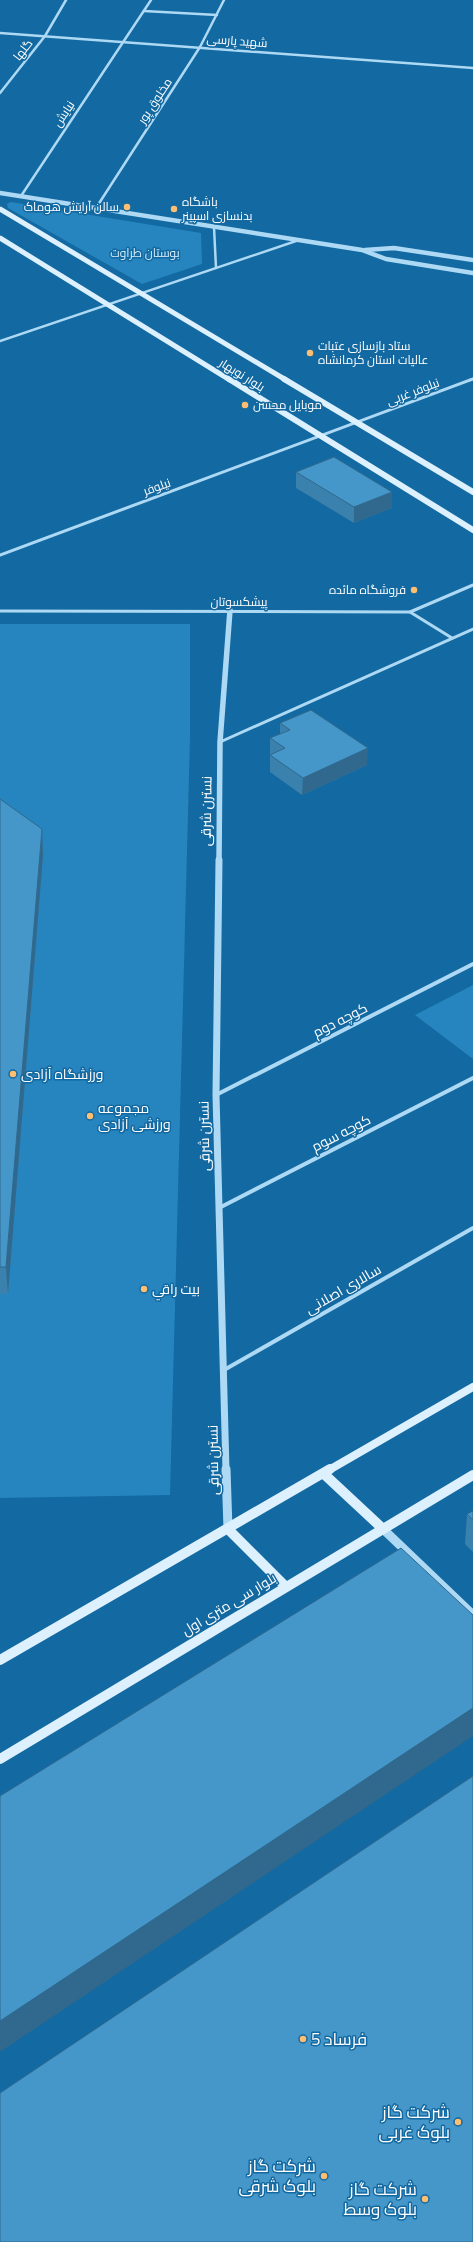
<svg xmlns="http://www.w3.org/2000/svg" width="473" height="2242" font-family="'Titillium Web',Cairo,sans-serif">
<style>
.green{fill:#2685bf}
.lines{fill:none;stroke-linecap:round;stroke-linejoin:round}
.minor-far2{stroke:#add9f4;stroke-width:2.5}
.minor-far1{stroke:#add9f4;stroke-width:3}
.minor{stroke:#add9f4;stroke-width:4}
.tertiary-far3{stroke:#add9f4;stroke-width:4.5}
.tertiary-far2{stroke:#add9f4;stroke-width:5.5}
.tertiary-far1{stroke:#add9f4;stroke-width:7}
.tertiary{stroke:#add9f4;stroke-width:9}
.secondary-far3{stroke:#ddf0fd;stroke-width:5}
.secondary-far2{stroke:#ddf0fd;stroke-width:6}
.secondary-far1{stroke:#ddf0fd;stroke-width:8}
.secondary{stroke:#ddf0fd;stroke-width:10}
.wall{fill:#3b81ad}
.shaded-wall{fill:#30698d}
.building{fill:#4596c9;stroke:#30698d}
.poi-dot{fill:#ffbe70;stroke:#1369a1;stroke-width:1.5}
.labels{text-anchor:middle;stroke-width:3;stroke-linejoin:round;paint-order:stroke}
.far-street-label{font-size:12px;fill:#fff;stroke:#1369a1}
.far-poi-label{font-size:12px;fill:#fff;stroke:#1369a1;text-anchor:start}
.far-park-label{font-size:12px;fill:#d5eefe;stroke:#1369a1}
.street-label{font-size:14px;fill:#fff;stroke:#1369a1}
.poi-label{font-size:14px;fill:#fff;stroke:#1369a1;text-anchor:start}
.near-poi-label{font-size:17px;fill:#fff;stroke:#1369a1;text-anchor:end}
</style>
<rect width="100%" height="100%" fill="#1369a1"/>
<g class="green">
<path d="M11,202l190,31 1,31 -60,20 -134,-76 -1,-4z"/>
<path d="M0,624h190v113l-20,758 -170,3z"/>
<path d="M473,985v74l-58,-44z"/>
</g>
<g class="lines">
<g class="minor-far2">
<path d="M144,11l73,4"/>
<path d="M0,33l473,35"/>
<path d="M0,93l45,-57 21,-36"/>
<path d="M21,196l130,-196"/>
<path d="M96,208l104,-161 24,-47"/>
<path d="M214,227l2,41"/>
<path d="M0,341l299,-101"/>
<path d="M470,380l3,-1"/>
</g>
<g class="minor-far1">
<path d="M0,555l473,-176"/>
<path d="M0,611l410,1 63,-27"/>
<path d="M410,612l42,26"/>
<path d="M220,742l253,-113"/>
</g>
<g class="minor">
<path d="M216,1095l257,-131"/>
<path d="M219,1208l254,-130"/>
<path d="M224,1370l249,-142"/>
</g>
<g class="tertiary-far3">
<path d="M0,193l362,57 24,9 87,14"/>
<path d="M365,250l29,-2 79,12"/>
</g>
<path class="tertiary-far2" d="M219,861l1,-119 10,-132"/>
<path class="tertiary-far1" d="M219,860l-3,235 10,375"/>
<g class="tertiary">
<path d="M226,1469l2,60"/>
<path d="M383,1529l90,86"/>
</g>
<g class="secondary-far3">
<path d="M0,209l286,171"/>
<path d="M0,238l230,142"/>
</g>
<g class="secondary-far2">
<path d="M229,379l244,151"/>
<path d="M284,379l189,113"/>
</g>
<path class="secondary-far1" d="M329,1470l144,-83"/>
<g class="secondary">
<path d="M324,1474l59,55"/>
<path d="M228,1529l57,57"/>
<path d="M0,1660l330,-191"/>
<path d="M0,1759l473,-284"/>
</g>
</g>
<g class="wall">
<path d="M296,472l96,20v16l-38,15 -58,-35z"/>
<path d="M280,723l87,42 -65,30 -32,-23v-34l10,-4z"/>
<path d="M0,799l42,30 1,26 -35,439h-8z"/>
<path d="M473,1511v41l-8,-8 2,-30z"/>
</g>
<g class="shaded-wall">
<path d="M392,492v16l-38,15v-16z"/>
<path d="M368,748l-1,17 -65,30 1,-17z"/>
<path d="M42,829l1,26 -35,439 -2,-27z"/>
<path d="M473,1708v28l-473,316v-31z"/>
</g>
<g class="building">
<path d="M334,457l58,35 -38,15 -58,-35z"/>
<path d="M311,710l57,38 -65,30 -33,-23 15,-7 -15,-10 20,-8 -10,-7z"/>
<path d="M0,799l42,30 -36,438h-6z"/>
<path d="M473,1511v9l-6,-6z"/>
<path d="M401,1548l72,67v93l-473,313v-225z"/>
<path d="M473,1776v466h-473v-149z"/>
</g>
<g class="poi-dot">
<circle cx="127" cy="207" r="4"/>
<circle cx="174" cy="209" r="4"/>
<circle cx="310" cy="353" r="4"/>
<circle cx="245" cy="405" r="4"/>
<circle cx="414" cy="590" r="4"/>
<circle cx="13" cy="1074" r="4"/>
<circle cx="90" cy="1116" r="4"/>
<circle cx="144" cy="1289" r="4"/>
<circle cx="303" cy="2039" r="4"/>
<circle cx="458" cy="2122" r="4"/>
<circle cx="324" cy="2176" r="4"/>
<circle cx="425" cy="2199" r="4"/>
</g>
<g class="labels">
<g class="far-street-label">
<text transform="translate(237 41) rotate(4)" y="4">شهید پارسی</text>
<text transform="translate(23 50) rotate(-52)" y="4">گلها</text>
<text transform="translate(155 101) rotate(-57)" y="4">مخلوق پور</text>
<text transform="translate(64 114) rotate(-57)" y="4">نیایش</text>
<text transform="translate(242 375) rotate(32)" y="4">بلوار نوبهار</text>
<text transform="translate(413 392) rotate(-21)" y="4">نیلوفر غربی</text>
<text transform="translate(157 487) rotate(-20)" y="4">نیلوفر</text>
<text x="239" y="606">پیشکسوتان</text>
</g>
<g class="far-poi-label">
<text x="182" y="206">باشگاه<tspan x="182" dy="14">بدنسازی اسپینر</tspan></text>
<text x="119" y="211" text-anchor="end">سالن آرایش هوماک</text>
<text x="318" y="350">ستاد بازسازی عتبات<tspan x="318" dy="14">عالیات استان کرمانشاه</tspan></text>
<text x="253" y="409">موبایل محسن</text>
<text x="406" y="594" text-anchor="end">فروشگاه مائده</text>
</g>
<g class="far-park-label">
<text x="145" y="257">بوستان طراوت</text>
</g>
<g class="street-label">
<text transform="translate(206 811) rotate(-89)" y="5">نسترن شرقی</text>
<text transform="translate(340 1020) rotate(-27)" y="5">کوچه دوم</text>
<text transform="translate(341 1133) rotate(-27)" y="5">کوچه سوم</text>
<text transform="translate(204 1136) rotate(-91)" y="5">نسترن شرقی</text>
<text transform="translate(343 1289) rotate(-30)" y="5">سالاری اصلانی</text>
<text transform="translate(213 1460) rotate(-91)" y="5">نسترن شرقی</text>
<text transform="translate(229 1604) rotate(-31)" y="5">بلوار سی متری اول</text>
</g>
<g class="poi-label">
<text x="21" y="1079">ورزشگاه آزادی</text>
<text x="98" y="1113">مجموعه<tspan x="98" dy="16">ورزشی آزادی</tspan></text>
<text x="152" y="1294">بيت راقي</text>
</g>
<g class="near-poi-label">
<text x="311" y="2045" text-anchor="start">فرساد 5</text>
<text x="450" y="2118">شرکت گاز<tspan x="450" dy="20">بلوک غربی</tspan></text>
<text x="316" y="2172">شرکت گاز<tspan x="316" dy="20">بلوک شرقی</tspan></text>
<text x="417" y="2195">شرکت گاز<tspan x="417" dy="20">بلوک وسط</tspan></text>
</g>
</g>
</svg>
